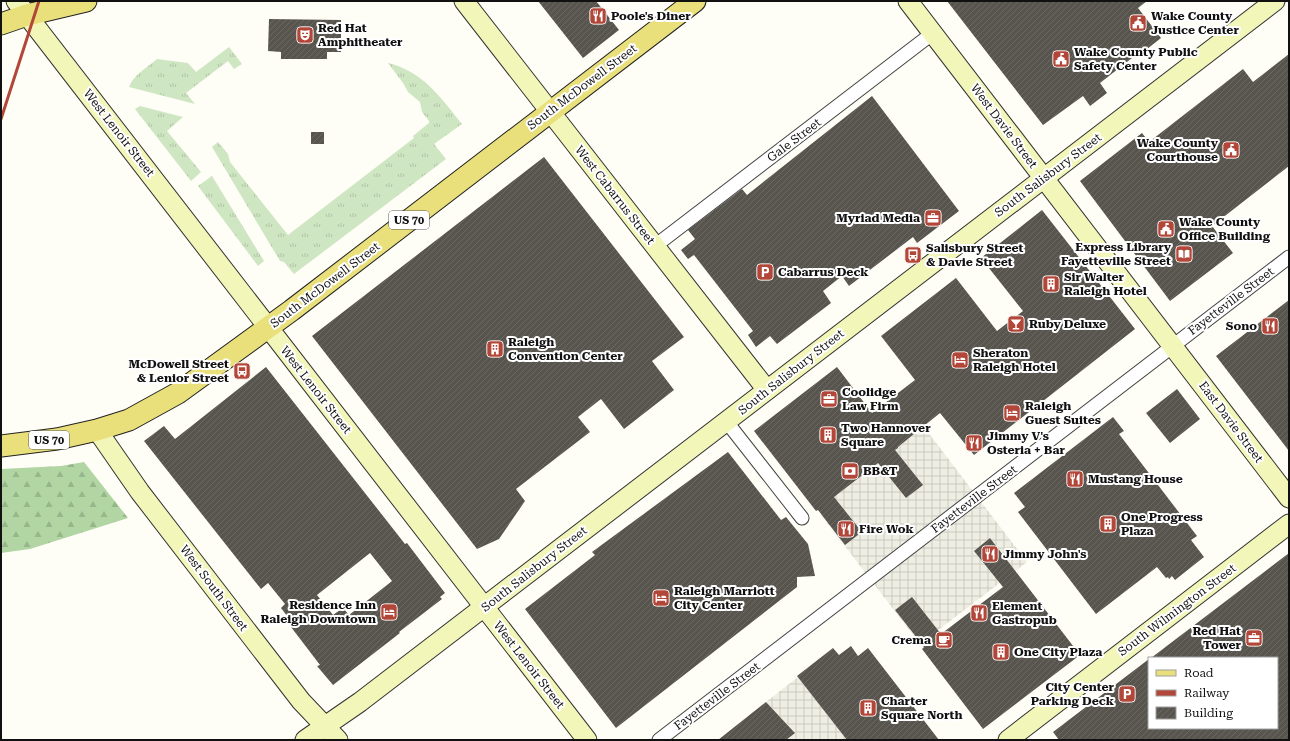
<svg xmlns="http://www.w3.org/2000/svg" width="1290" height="741" font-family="'Roboto Serif',serif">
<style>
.grass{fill:url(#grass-tufts)}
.forest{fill:url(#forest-firs)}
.plaza{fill:url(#plaza-grid);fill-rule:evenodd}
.building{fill:url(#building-hatch);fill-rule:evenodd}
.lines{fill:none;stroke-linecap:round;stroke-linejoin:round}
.street-casing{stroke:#444;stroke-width:15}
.secondary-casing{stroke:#333;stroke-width:21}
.primary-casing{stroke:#222;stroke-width:23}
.street{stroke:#fff;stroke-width:13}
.secondary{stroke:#f3f6b9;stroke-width:19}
.primary{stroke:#e9e07b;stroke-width:21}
.rail{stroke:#b24638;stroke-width:3}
.labels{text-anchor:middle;stroke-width:4;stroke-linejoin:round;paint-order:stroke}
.shield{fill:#fff;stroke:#585858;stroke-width:1}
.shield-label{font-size:11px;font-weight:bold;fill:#111}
.poi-label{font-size:12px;font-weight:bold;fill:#111;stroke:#fff;text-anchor:start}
.street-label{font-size:12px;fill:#111;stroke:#fff}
</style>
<defs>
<pattern id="grass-tufts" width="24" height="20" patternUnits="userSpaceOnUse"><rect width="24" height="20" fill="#cfe6c2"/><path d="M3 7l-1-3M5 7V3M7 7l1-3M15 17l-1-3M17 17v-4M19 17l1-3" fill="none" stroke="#b1c4a6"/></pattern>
<pattern id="forest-firs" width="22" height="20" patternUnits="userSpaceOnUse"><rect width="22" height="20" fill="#b1d5a3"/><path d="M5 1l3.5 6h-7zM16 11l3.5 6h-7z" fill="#97b68b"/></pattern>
<pattern id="plaza-grid" width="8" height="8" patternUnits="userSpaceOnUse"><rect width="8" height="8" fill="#efeee3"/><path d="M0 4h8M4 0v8" fill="none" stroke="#cccbc2"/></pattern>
<pattern id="building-hatch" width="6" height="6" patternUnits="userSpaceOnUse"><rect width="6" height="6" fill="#58544e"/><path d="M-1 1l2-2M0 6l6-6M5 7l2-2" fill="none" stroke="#6b6863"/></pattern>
</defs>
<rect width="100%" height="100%" fill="#fefef6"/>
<g class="grass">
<path d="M229,47l13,17 -8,5 -6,-8 -42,32 9,11 -66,-17c4,-12 19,-20 28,-28l31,4 8,9z"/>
<path d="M388,63c36,9 52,34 74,61l-28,20 12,15 -152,115 -10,-12 -4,-1 -68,-114 6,-5 10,12 2,8 58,73 126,-97 -1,-2 16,-13v-2l-7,-9 -2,-10 -12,-10 -5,-9z"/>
<path d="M140,106l43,11 -16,14 34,41 -10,9 -56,-72z"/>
<path d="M212,176l52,85 -6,5 -60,-80z"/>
</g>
<path class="forest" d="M84,462l44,56 -98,31 -29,4v-84l60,-3z"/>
<g class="plaza">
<path d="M924,427l103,135 -107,82 -99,-129 4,-4 -3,-5zM891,478l31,7 -16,13zM846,512l16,20 -17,13 -15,-20zM990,538l16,20 -16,12 -16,-19z"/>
<path d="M798,677l49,63h-60l8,-8 -29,-30z"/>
</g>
<g class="building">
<path d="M538,1h58l23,29 -36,28z"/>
<path d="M947,1h200l-9,7 23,30 -14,11 -1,-2 -46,36 7,10 -17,13 -7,-10 -40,29z"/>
<path d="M269,19l72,1v32h-14v7h-46v-7l-13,-1z"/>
<path d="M1289,54v112l-77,60 21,27 -63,48 -90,-120 62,-48 7,9 94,-73 10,13z"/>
<path d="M872,96l87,115 -42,32 -4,-6 -64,49 -7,-10 -19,15 8,12 -54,41 -7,-8 -14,11 -8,-12 5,-4 -59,-76 -6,4 -7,-9 14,-11 -7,-9 54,-41 5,6z"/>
<rect x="311" y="132" width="13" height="12"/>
<path d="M544,157l140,180 -32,24 22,29 -50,39 -23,-30 -23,18 12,15 -74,57 9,12 -26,38 -22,10 -165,-213z"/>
<path d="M1042,210l93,119 -161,126 -34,-42 -42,34v1l-3,2 28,35 -17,13 -28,-35 -44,34 28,35 -17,13 -27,-35 -2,1 -62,-80 83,-64 35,46 43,-33 -34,-44 75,-58 41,53 26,-20 -42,-53z"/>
<path d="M1289,300v151l-73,-95z"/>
<path d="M266,367l139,177 2,-1 38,50 -5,4 2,2 -43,33 1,1 -67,52 -16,-19 3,-1 -29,-38 3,-2 -13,-17 4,-4 -17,-21 -7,6 -117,-148 20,-15 11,13zM370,553l22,28 -43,34 -6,-7 -10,7 -16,-20z"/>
<path d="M1177,389l23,30 -30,24 -24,-30z"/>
<path d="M1113,417l11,14 -5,3 78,102 -6,4 13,17 -29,23 -3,-4 -3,3 -1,-2 -2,1 -9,-11 -61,47 -78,-102 7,-5 -11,-14z"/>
<path d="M728,452l53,68 5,-3 22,27 7,32 -18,1v10l-181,141 -91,-119 70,-54 -3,-3z"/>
<path d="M990,538l90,117 -97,74 -61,-80 2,-2 -29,-37 17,-13 29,37 62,-47 -29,-36z"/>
<path d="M1289,553v187h-230l-6,-8 96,-73v69h128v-70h-126z"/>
<path d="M851,646l7,10 10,-8 71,92h-92l-50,-64 36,-28 6,7z"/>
<path d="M766,702l29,31 -9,7h-68z"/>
</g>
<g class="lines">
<defs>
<g id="street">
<path d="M655,246l278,-213"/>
<path d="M726,421l76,97"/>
<path d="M659,740l630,-483"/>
</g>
<g id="secondary">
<path d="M16,1l571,739"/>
<path d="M464,1l303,389"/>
<path d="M908,1l381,497"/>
<path d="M97,430l43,62 161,209 37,39"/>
<path d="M305,740l55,-38 915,-701"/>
<path d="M1008,740l281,-216"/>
</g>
<g id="primary">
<path d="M1,24l26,-9 59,-14"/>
<path d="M1,446l56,-7 40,-9 32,-10 49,-27 114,-83 403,-309"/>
</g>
</defs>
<use href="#street" class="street-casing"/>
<use href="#secondary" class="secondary-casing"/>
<use href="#primary" class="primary-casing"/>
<use href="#street" class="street"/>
<use href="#secondary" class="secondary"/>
<use href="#primary" class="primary"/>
<path class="rail" d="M1,119l38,-118"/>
</g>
<defs>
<symbol id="restaurant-square" viewBox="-11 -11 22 22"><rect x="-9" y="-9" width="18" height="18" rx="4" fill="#b24638" stroke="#fff"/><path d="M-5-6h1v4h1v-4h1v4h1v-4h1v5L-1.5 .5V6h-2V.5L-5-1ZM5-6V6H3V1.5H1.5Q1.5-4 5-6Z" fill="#fff"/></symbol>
<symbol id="civic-square" viewBox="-11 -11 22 22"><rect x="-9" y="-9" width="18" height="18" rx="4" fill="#b24638" stroke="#fff"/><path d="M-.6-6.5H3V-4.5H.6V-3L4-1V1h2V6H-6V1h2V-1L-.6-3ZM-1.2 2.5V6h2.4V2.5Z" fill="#fff"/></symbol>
<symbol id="theatre-square" viewBox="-11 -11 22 22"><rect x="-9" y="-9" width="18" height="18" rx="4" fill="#b24638" stroke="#fff"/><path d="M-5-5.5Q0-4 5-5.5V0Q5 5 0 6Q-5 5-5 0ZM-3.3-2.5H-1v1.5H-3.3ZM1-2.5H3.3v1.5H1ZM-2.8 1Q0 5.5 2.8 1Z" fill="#fff"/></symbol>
<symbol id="office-square" viewBox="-11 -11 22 22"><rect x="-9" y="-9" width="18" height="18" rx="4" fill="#b24638" stroke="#fff"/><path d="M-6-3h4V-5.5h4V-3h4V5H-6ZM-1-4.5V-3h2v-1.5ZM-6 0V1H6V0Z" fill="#fff"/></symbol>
<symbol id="library-square" viewBox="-11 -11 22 22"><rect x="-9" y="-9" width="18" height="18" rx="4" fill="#b24638" stroke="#fff"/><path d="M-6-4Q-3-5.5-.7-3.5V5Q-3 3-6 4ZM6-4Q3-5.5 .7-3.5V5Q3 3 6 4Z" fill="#fff"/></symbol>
<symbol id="bus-square" viewBox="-11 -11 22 22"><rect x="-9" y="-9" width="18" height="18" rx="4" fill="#b24638" stroke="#fff"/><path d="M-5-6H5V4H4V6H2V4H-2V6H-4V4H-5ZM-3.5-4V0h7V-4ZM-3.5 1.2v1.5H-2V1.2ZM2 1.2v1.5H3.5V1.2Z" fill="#fff"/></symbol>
<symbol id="parking-square" viewBox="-11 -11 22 22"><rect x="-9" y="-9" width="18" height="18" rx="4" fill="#b24638" stroke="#fff"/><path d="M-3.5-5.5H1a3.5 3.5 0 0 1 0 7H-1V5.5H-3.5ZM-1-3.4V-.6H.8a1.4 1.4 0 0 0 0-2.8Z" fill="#fff"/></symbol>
<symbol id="building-square" viewBox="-11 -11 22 22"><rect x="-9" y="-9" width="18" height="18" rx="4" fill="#b24638" stroke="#fff"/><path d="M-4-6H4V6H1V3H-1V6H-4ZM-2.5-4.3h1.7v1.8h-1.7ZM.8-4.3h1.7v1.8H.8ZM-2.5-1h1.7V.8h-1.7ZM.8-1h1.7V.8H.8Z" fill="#fff"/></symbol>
<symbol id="bar-square" viewBox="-11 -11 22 22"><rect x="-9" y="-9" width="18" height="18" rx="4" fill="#b24638" stroke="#fff"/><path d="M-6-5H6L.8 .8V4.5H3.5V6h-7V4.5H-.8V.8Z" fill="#fff"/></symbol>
<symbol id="hotel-square" viewBox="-11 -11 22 22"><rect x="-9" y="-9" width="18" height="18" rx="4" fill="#b24638" stroke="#fff"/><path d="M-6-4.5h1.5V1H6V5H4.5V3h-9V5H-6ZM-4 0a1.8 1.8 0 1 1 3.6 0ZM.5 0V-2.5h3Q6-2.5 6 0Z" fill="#fff"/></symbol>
<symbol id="bank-square" viewBox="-11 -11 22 22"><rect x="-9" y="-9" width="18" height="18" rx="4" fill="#b24638" stroke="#fff"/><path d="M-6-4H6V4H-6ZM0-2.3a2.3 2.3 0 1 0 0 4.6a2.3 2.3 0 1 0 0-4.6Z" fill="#fff"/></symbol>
<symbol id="cafe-square" viewBox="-11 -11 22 22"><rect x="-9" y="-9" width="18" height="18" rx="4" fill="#b24638" stroke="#fff"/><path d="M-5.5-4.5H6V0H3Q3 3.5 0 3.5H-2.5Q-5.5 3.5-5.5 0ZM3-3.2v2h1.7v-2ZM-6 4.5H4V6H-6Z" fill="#fff"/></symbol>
</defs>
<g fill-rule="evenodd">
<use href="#restaurant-square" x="588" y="6" width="20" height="20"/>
<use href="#civic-square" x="1128" y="13" width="20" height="20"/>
<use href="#theatre-square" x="295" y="25" width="20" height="20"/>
<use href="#civic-square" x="1051" y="49" width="20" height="20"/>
<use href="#civic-square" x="1221" y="140" width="20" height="20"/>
<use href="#office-square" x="923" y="208" width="20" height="20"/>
<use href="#civic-square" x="1156" y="219" width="20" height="20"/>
<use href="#library-square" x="1174" y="244" width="20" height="20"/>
<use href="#bus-square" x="903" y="245" width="20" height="20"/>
<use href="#parking-square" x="755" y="262" width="20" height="20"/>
<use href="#building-square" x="1041" y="274" width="20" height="20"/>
<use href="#bar-square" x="1006" y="314" width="20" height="20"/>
<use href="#restaurant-square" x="1260" y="316" width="20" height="20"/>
<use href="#building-square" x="485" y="339" width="20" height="20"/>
<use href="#hotel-square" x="950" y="350" width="20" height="20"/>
<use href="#bus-square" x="232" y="361" width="20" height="20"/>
<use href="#office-square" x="819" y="389" width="20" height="20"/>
<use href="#hotel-square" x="1002" y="403" width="20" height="20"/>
<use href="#building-square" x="818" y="425" width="20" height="20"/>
<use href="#restaurant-square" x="964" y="433" width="20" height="20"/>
<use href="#bank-square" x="840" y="461" width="20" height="20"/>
<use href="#restaurant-square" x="1065" y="469" width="20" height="20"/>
<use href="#building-square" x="1098" y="514" width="20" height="20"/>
<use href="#restaurant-square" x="836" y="519" width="20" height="20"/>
<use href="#restaurant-square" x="980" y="544" width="20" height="20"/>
<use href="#hotel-square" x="651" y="588" width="20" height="20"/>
<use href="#hotel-square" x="379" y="602" width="20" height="20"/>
<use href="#restaurant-square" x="969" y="603" width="20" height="20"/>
<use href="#office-square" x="1244" y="628" width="20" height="20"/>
<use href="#cafe-square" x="934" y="630" width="20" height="20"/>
<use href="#building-square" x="991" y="642" width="20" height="20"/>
<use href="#parking-square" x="1117" y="684" width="20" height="20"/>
<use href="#building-square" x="858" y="698" width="20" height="20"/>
</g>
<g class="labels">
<g class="shield">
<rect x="389" y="211" width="40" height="18" rx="3"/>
<rect x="29" y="431" width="40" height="18" rx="3"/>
</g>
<g class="shield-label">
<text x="409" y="224">US 70</text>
<text x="49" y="444">US 70</text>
</g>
<g class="poi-label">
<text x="611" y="20">Poole's Diner</text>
<text x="1151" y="20">Wake County<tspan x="1151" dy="14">Justice Center</tspan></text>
<text x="318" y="32">Red Hat<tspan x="318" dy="14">Amphitheater</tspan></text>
<text x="1074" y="56">Wake County Public<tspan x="1074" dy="14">Safety Center</tspan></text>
<text x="1218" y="147" text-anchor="end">Wake County<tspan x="1218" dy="14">Courthouse</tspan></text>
<text x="920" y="222" text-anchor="end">Myriad Media</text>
<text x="1179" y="226">Wake County<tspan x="1179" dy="14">Office Building</tspan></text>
<text x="1171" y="251" text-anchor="end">Express Library<tspan x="1171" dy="14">Fayetteville Street</tspan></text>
<text x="926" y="252">Salisbury Street<tspan x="926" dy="14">&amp; Davie Street</tspan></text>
<text x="778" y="276">Cabarrus Deck</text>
<text x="1064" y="281">Sir Walter<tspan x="1064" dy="14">Raleigh Hotel</tspan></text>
<text x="1029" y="328">Ruby Deluxe</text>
<text x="1257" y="330" text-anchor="end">Sono</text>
<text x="508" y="346">Raleigh<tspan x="508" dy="14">Convention Center</tspan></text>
<text x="973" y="357">Sheraton<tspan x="973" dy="14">Raleigh Hotel</tspan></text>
<text x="229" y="368" text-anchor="end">McDowell Street<tspan x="229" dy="14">&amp; Lenior Street</tspan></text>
<text x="842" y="396">Coolidge<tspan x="842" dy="14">Law Firm</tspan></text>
<text x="1025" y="410">Raleigh<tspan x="1025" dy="14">Guest Suites</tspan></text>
<text x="841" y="432">Two Hannover<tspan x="841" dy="14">Square</tspan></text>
<text x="987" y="440">Jimmy V's<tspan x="987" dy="14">Osteria + Bar</tspan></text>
<text x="863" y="475">BB&amp;T</text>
<text x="1088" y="483">Mustang House</text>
<text x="1121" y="521">One Progress<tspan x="1121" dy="14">Plaza</tspan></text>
<text x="859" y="533">Fire Wok</text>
<text x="1003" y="558">Jimmy John's</text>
<text x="674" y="595">Raleigh Marriott<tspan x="674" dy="14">City Center</tspan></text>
<text x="376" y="609" text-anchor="end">Residence Inn<tspan x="376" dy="14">Raleigh Downtown</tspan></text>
<text x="992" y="610">Element<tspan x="992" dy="14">Gastropub</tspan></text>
<text x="1241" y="635" text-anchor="end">Red Hat<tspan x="1241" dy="14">Tower</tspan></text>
<text x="931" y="644" text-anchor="end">Crema</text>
<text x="1014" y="656">One City Plaza</text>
<text x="1114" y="691" text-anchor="end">City Center<tspan x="1114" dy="14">Parking Deck</tspan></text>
<text x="881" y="705">Charter<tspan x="881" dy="14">Square North</tspan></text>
</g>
<g class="street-label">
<text transform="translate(582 87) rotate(-37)" y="4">South McDowell Street</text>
<text transform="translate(1004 126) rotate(53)" y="4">West Davie Street</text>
<text transform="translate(119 133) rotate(52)" y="4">West Lenoir Street</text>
<text transform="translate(794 140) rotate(-37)" y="4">Gale Street</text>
<text transform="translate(1048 175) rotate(-37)" y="4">South Salisbury Street</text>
<text transform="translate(615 195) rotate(52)" y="4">West Cabarrus Street</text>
<text transform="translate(325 285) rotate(-37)" y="4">South McDowell Street</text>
<text transform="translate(1231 301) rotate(-37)" y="4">Fayetteville Street</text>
<text transform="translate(791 372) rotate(-38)" y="4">South Salisbury Street</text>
<text transform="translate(316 390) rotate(52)" y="4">West Lenoir Street</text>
<text transform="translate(1231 422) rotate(53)" y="4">East Davie Street</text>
<text transform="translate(974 499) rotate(-37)" y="4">Fayetteville Street</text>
<text transform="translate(534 569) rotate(-38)" y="4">South Salisbury Street</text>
<text transform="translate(214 588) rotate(53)" y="4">West South Street</text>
<text transform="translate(1177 610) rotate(-37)" y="4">South Wilmington Street</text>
<text transform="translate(529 665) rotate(52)" y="4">West Lenoir Street</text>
<text transform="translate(717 696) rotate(-37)" y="4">Fayetteville Street</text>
</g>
</g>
<rect width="1290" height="741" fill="none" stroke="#111111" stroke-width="4"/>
<rect x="1148" y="657" width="130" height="72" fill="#ffffff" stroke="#a0a0a0"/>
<rect x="1156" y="670" width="20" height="6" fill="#e9e07b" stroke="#a0a0a0"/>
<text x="1184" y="677" font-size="12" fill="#111111">Road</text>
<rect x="1156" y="690" width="20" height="6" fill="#b24638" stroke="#a0a0a0"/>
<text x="1184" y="697" font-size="12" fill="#111111">Railway</text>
<rect x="1156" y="707" width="20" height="12" fill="url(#building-hatch)" stroke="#a0a0a0"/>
<text x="1184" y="717" font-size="12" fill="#111111">Building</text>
</svg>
